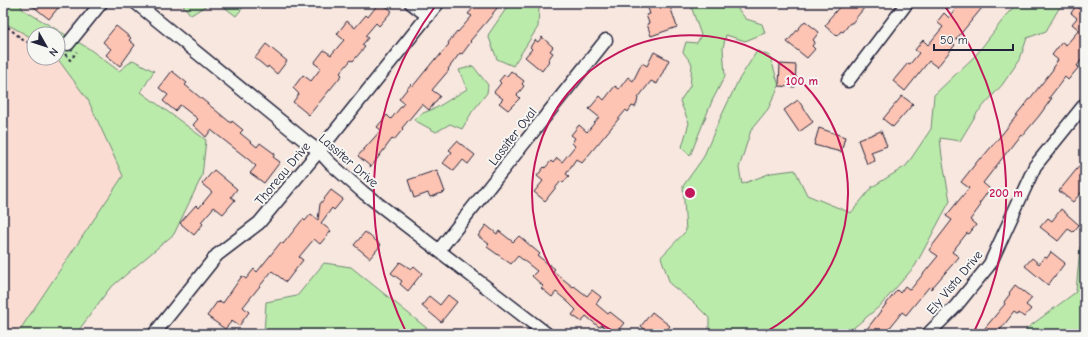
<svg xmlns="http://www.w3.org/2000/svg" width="1088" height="337" font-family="'Comic Neue',sans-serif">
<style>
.built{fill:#fadcd2}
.green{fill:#bbebaa;stroke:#6e8672}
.building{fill:#fec4b3;stroke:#22223b}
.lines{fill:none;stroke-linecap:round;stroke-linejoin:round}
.minor-casing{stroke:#22223b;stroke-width:15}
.path{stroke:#22223b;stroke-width:2;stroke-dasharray:3 3;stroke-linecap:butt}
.minor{stroke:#f6f6f2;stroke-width:12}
.ring{fill:none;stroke:#c2185b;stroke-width:2}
.labels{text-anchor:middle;stroke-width:4;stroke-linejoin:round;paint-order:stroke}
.street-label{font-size:13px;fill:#22223b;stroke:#f6f6f2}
.centre{fill:#c2185b;stroke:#f6f6f2;stroke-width:2}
.ring-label{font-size:12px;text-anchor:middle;font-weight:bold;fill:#c2185b;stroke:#f6f6f2;stroke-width:4;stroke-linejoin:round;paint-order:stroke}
</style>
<rect width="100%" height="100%" fill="#f8e7df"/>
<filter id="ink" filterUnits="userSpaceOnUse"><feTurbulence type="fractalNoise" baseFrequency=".025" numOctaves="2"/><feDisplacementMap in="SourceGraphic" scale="8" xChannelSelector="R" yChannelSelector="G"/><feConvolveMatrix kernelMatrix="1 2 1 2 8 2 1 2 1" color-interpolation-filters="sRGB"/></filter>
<g filter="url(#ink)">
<path class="built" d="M3,3l31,31v24h23l31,42 35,76 -106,158h-14z"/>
<g class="green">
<path d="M3,3h18l1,6 66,39 31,23 14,-11 21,11 -13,21 65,48 -4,36 -28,58 -65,55 -33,45h-59l106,-158 -35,-76 -31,-42 1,-24h-24v5l-31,-17z"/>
<path d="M181,3h32l-6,2 -16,10z"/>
<path d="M219,3h25l1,2 -9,11z"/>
<path d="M510,3h39l-10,5 -1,19 -25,39 -16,-7 -9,-24z"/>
<path d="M688,3h45l13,16 16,5 3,9 -20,8 -19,-6 -3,13 2,28 -13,25 -22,55 -8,-9 7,-24 -9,-22 10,-15 2,-22 -9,-12 3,-10 11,1 4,-8 -10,-29z"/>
<path d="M1019,3h45l-6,7 -12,21 -19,7 -7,21 -18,26 -25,28 -17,28 -20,-3 2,19 8,44 -35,65 -35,40 -34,28h-137v-16l-16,-16 -23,-18 -9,-27 25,-26 -3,-45 20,-28 15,-35 20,-42 19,-30 13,5 9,30 -11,23 -17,21 -12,38 3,16 29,-11 24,-3 12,25 44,18 21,-26 34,-21 25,-37 3,-34 42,-40 29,-38z"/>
<path d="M473,66l15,19 -1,8 -15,19 -10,17 -12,-5 -14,8 -22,-12 9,-7 13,-5 31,-19 -8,-19z"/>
<path d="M1085,244v90h-60l1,-5 50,-37 4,-45z"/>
<path d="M324,263l27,4 83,67h-170l2,-32 31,-6z"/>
</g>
<g class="building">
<path d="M29,3h33l-13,16z"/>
<path d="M379,3h3l10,8 -13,15 -3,-3 -11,13 3,2 -6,7 3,2 -12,14 -2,-1 -11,13 2,2 -33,40 -16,-13 6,-8 -6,-6 10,-13 8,6 10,-13 -7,-5 10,-13 7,5 13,-15 -7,-6 10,-13 8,7 11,-13 2,2z"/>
<path d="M477,3h24l-8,10v1l-23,27 1,1 -9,12 -2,-1 -12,16 1,1 -17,20 8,6 -11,14 -7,-6 -20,24 1,1 -9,11 -2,-1 -21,28 -13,-11 23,-26 -4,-3 10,-12 4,4 13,-16 -5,-4 12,-15 2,2 22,-27 1,1 13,-16 -1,-1 9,-12 1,1 14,-16 -4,-2z"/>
<path d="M661,3h8l8,24 -26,9 -4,-12 2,-1 -3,-8 4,-1 -2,-6z"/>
<path d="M843,3h25l-16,20h-2l-7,9 -2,-1 -4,5 -12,-10 4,-5 -1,-1z"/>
<path d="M960,3h26l-33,40 2,2 -18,22 -8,-6 -24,30 -12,-10 15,-18 2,1 9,-11 -4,-3 8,-10 5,5 15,-18 -6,-5 7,-9 5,5z"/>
<path d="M1076,6l6,5 3,-4v48l-8,11 2,1 -11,13 -3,-3 -16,21h3l-13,18 -16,19 -2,-1 -38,49 7,6 -11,15 2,1 -11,15 6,5 -7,9 -2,-1 -15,19 7,5 -28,32 -2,-2 -23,28 -4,-3 -17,22h-22l34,-44 3,3 5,-7 5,4 28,-34 -9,-6 23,-30 -6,-4 23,-28 -8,-6 19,-24 1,1 22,-26 51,-65 -1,-1 5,-7 -6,-5 10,-13 4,3 13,-15 -7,-6 5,-6 -6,-5z"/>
<path d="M805,21l14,11 -6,8 2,2 -3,4 3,3 -8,9 -20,-16z"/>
<path d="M116,26l15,12 -2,2 6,5 -15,21 -14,-11 5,-6 -8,-7z"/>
<path d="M542,37l11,10 -3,4 3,2 -5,7 1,1 -7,10 -17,-14 7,-8 -2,-2 5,-7 3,2z"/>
<path d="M266,44l21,17 -10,13 -9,-8 -1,2 -12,-10z"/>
<path d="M654,52l15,8 -12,24 -6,-3 -13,17 -1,5 -2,4 -3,-1 -4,6 -2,-2 -44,53 -6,-4 -10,15 3,2 -6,7 -2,-2 -16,20 -11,-9 9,-11 -6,-5 7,-9 1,1 6,-7 2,2 4,-5 5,4 13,-16 -3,-3 3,-5 -4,-3 8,-10 8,7 12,-15 -10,-8 11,-13 4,4 11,-14 4,3 9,-12 5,4 9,-18 5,3z"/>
<path d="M780,64l16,1 -1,22 -16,-1z"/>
<path d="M172,71l15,12 -2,2 46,38 1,-2 11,9 -3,3 17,14 3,-4 15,11 -2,3 7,5 -16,21 -14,-10 6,-7 -8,-7 -37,-29 -5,7 -13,-12 5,-6 -18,-14 -5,6 -12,-10 5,-6 -9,-7z"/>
<path d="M511,71l13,10 -2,3 2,2 -7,9 3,3 -12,12 -9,-7 4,-4 -9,-7 7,-9 -2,-2 5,-6 3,1z"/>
<path d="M902,96l11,8 -20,23 -10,-8z"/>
<path d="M798,100l15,22 -14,10 -15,-22z"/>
<path d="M819,128l26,9 -4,15 -27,-7z"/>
<path d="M881,131l6,15 -16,6 4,9 -8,3 -9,-24z"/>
<path d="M457,141l18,14 -7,9 -5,-4 -9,11 -11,-8 9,-11 -3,-2z"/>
<path d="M1085,159v29l-12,14 -14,-11z"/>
<path d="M214,170l23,19 -6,8 4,3 -12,14 -9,-7 -13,15 2,2 -9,11 -14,-12 16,-18 3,3 13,-16 -10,-8z"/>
<path d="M437,170l8,22 -15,5 -2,-4 -14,5 -6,-18z"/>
<path d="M331,190l12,9 -9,11 -2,-2 -11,15 10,8 -11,13 -6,-5 -15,18 4,3 -17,22 -14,-11 -29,36 6,5 -10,14 -7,-5 -7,8 -18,-13 10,-14 1,1 2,-2 3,2 19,-27 4,3 8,-10 3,3 24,-30 2,2 20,-25 2,2 6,-7 7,6 2,-16z"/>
<path d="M1061,209l18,16 -6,7 -5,-3 -10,12 -18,-14 8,-9 4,3z"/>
<path d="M486,225l11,9 2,-3 14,11 6,-6 21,18 -2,2 17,13 -2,2 20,16 1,-1 13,10 5,-6 9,7 -5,7 12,10 2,-2 14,11 -9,11h-2l-11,-9 -3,2 -13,-11 -4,6 -10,-7 4,-5 -8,-8 -12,-10 -4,5 -11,-9 2,-2 -11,-10 5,-5 -19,-15 -7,8 -24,-17 2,-3 -11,-8z"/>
<path d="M365,232l16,13 -11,13 -16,-13z"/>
<path d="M1051,252l14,11 -17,22 -23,-19 7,-8 7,6 5,-7 3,1z"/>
<path d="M400,262l11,7 3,-3 8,7 -14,18 -8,-7 2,-3 -11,-8z"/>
<path d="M1015,285l17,13 -6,7 5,4 -7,8 -5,-4 -1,2 -4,-3 -17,22h-17l25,-30 -1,-2 6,-8 -1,-1z"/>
<path d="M448,295l9,7 -16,20 -19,-16 7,-10 11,9z"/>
<path d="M652,312l18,14 -7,8h-13l-9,-8z"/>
</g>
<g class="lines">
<defs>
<g id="minor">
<path d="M136,3l168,137 15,11 11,12 34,30 183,141"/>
<path d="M411,3l17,13"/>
<path d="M68,44l33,-41"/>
<path d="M848,81l59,-78"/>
<path d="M439,250l167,-210"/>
<path d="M154,334l63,-79 42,-32 60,-72 119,-148"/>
<path d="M928,334l28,-28 34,-42 45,-98 50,-62"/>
</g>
</defs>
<use href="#minor" class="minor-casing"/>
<g class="path">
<path d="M3,23l20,17 11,5"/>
<path d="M65,54l5,6 7,-8"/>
</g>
<use href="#minor" class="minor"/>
</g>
</g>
<g class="ring">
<path d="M618 334A158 158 0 1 1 762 334"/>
<path d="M407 334A316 316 0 0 1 436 5M944 5A316 316 0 0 1 973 334"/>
</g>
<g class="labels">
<g class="street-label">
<text transform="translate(512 136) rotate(-52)" y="5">Lassiter Oval</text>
<text transform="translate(349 160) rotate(41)" y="5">Lassiter Drive</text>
<text transform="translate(282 173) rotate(-50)" y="5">Thoreau Drive</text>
<text transform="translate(954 282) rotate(-50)" y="5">Ely Vista Drive</text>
</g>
</g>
<circle cx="690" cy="193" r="6" class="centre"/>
<g class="ring-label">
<text x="802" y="85">100 m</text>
<text x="1006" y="197">200 m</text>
</g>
<rect width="1088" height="337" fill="none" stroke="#f6f6f2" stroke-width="16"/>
<rect x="8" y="8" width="1072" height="321" fill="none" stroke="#22223b" stroke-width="1.5" filter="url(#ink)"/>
<g transform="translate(46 46) rotate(129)"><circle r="19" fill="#f6f6f2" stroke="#a1a1a9"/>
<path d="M0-3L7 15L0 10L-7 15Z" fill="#22223b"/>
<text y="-6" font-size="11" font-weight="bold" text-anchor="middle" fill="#22223b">N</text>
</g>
<path d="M934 44v6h79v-6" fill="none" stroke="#22223b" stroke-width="2"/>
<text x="940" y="44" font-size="12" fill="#22223b" stroke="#f6f6f2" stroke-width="3" paint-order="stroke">50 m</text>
</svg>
